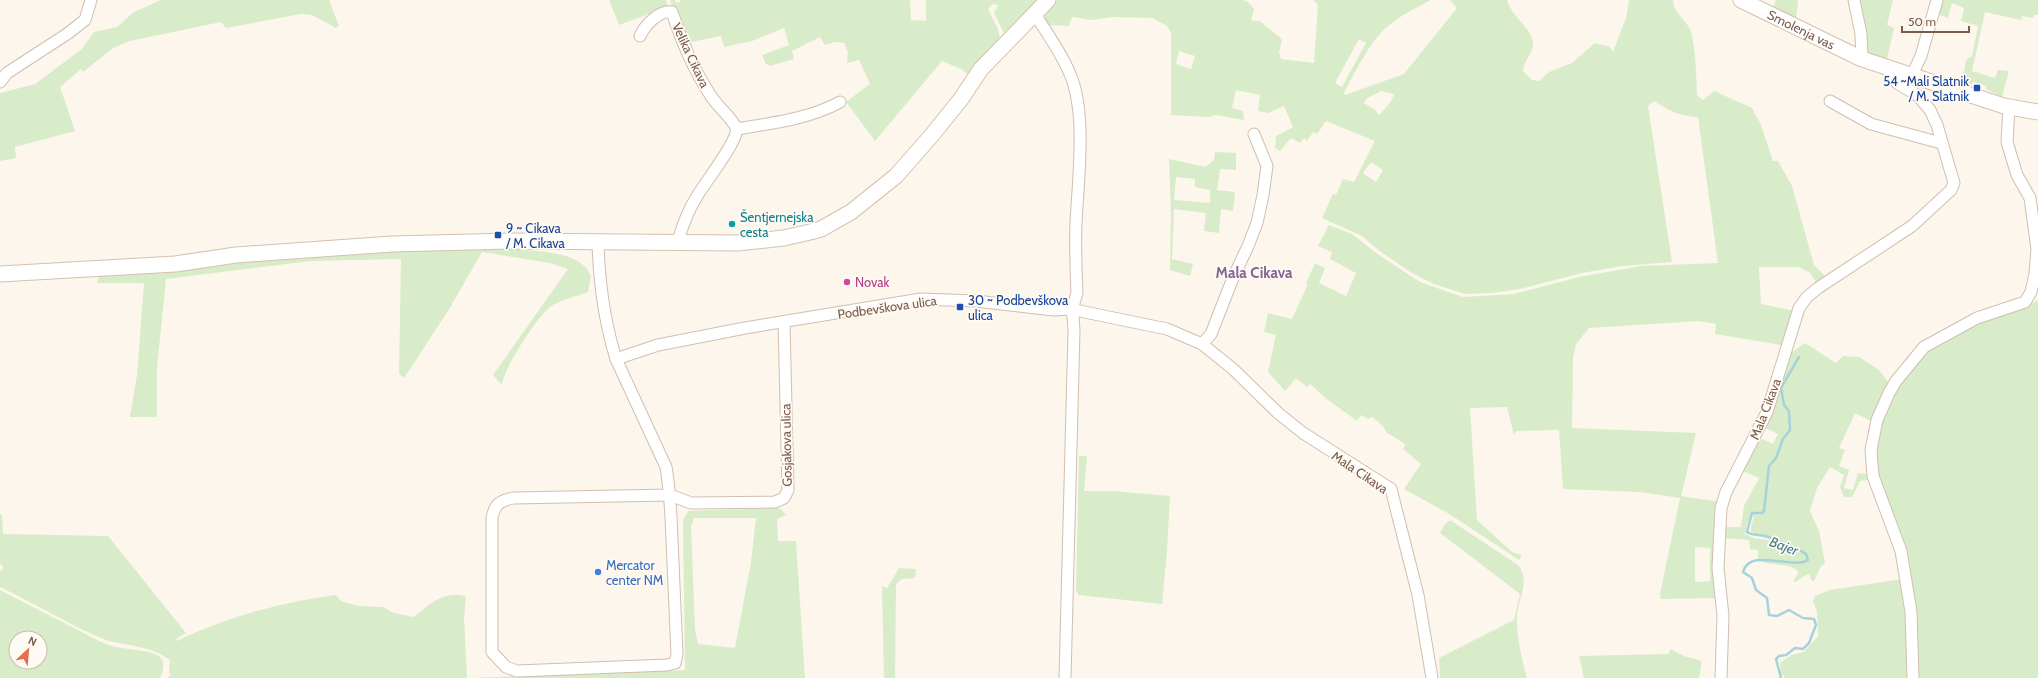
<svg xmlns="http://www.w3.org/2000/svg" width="2038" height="678" font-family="Cabin,sans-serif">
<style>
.green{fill:#d8ecc9;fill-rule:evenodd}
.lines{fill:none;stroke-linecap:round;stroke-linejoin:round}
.stream{stroke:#a5d3da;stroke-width:2.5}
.minor-casing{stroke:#d1beb0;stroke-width:13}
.secondary-casing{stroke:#d6c0b0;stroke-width:17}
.minor{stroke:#fff;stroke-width:11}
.secondary{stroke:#fff;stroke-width:15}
.transit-dot{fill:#1a4fb4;stroke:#fffaf3;stroke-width:1.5}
.culture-dot{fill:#0f9aa8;stroke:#fffaf3;stroke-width:1.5}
.hotel-dot{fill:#d1479c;stroke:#fffaf3;stroke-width:1.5}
.shop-dot{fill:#3f7fe0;stroke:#fffaf3;stroke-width:1.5}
.labels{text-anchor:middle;stroke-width:3.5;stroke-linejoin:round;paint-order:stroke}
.street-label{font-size:13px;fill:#7a5c4d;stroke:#fffaf3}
.transit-label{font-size:13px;fill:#164399;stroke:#fffaf3;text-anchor:start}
.culture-label{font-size:13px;fill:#0d838f;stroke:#fffaf3;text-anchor:start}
.hotel-label{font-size:13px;fill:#b23c85;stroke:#fffaf3;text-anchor:start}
.shop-label{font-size:13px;fill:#366cbe;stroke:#fffaf3;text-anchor:start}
.water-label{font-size:14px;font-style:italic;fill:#437c86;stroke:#fffaf3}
.quarter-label{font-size:15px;font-weight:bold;fill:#846695;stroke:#fffaf3}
</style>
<rect width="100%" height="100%" fill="#fdf6ec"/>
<g class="green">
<path d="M161,0h168l10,26 -3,2 -24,-13 -11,-1 -75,14 -5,-6 -91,19 -17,7 -30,24 -2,-3 -21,18 15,44 -60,16 1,11 -16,3v-68l35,-9 47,-35 12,-17 23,-5 17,-15z"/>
<path d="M609,0h57l2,7 -49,18z"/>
<path d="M670,0h5l1,3 5,-1 -1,-2h230l1,20 15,1v-21h112l-34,33 -10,-20 4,-8 -5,-1 -5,5 10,20 2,9 -31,38 -6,-6 -21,-9 -67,80 -29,-39 24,-18 -11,-24 -12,3 1,-11 -4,-9 -9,-1 -10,3 -5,-8 -28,14 2,8 -24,7 -4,-2 -4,-9 27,-10 -5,-17 -32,13 -28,6 -3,-11 -30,6 4,22 -14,-26z"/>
<path d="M1056,0h187l5,2 6,7 -3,11 11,2c5,8 14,10 20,18l-3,12 2,7 33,4 4,-58 -5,-5h118c-15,8 -30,15 -43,26 -18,15 -33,46 -44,67l1,2 59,-21 53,-66 -7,-8h57c4,16 24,28 26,42 2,10 -10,19 -10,29l9,9 7,1 10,-9 23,-9 23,-20 15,4 3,5 13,-34 3,-18h44c0,12 12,19 17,29 5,10 7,54 7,66l6,5 11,-9 38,17 9,17 12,36h5l14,25 22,79 10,10 1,5 -7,5 -8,-12 -11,-6h-40l2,37 34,7 -9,30 -5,4 -66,-11 1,-10 -17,-3 -110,7 -13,16 -3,14 -1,70 124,5 -15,63 39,6 -2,96 -57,1 -1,-5 20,-96 -40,-6 -77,-3 -4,-59 -43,1 -2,4 -7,-28 -37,1 7,112 35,32 9,3v3l-2,2 -68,-45 -47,-26 17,-25 -18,-15 2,-5 -19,-12 -3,-6 -11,-9 -4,2 -7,-4 -4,6 -29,-21 -18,-16 -3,3 -11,-9 -11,13 -17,-19 8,-37 -12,-3 4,-19 24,6 16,-35 -2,-1 9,-20 10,5 -6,15 27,13 10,-23 -26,-14 2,-7 -14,-6 11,-21 23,9 24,19 44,29 43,15 51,-3 65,-17 62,-11 77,-3 -20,-146c-17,0 -30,-7 -44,-16l-6,5 24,156 -49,4 -41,7 -62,16 -28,4 -27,1 -31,-10 -22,-11 -35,-24 -15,-13 -40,-18 11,-24 3,1 7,-16 11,3 21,-41 -49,-20 -9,13 -4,-2 -6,9 -3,-3 -4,5 -9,-5 -11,13 -5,-3 1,-12 17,-9 -9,-21 -16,7 -10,-2 2,-16 -24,-5 -4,18 11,3 1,9 -28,-5 -7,2 -38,-2v-82l-4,-7 -14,-8 -40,-1 -22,3 -19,-3 -3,9 -19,-1 -6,-5 2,-9zM1359,39l7,4 -24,44 -7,-4zM1179,51l16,5 -4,13 -15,-5zM1381,91l13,3c-2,8 -9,15 -15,21l-4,-5 -11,-7 3,-5zM1371,162l12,8 -7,12 -13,-9zM1695,547l15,1v33l-15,1z"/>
<path d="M1776,0h22l-2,21 -24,-12z"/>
<path d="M1857,0h36l-6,25 7,3 -8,35 -19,-8z"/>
<path d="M1939,0h99v15h-4l-1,3 -11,-2 -1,4 -36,-8 -13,59 23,7 3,-8 11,1 -7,26 -16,-8v-3l-12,-4 -3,2h-9l4,-24 6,-4 6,-30 -17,-5 3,-13 -12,-5 -4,15 -10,-4z"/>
<path d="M1215,152l21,1v17l-16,-1 -3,21 18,2 -2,19 -12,-2 -2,24 -15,-2 2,-18 -32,-4 -2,50 21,5 -3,12 -20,-6 1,-57 -2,-54 36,8 9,-7zM1176,177l19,2v8l15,3v13l-36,-3z"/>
<path d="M488,249c23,1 79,-1 96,17 3,2 5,7 7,10l-3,16c-11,4 -25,7 -35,13 -14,8 -50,64 -51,80l-9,-10 75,-106 -18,-6 -68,-11 -34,59 -44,67 -5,-4 2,-115 -90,2 -145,18 -9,89v49h-27l7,-42 7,-92h-47l2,-8 74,-5 119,-15z"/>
<path d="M2038,300v378h-121l-1,-71 -10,-58 -23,-56 -4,-17 -3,-25 5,-28 9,-24 20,-30 23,-23 43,-22 43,-14z"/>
<path d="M1805,343l31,20 7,-7 16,1 20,13 10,13 -18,38 -16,-8 -16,35 6,2 -6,16 10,4 -5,18 9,2 5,-17 9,1 3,6 -10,1 -8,16h-8l-4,-10 4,-12 -14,-8 -13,21 -7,23 9,20 6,32 -4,3 -7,15 -3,-1 -1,-5 -2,-1 -13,8 -2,-1 5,-7v-3c-10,-9 -28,-4 -40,-11v-10l-8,-1 -1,-9 -27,-2v-11h19l3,-21 15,-28 -16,-7 17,-33 13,6 5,-10 -13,-6 24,-74zM1752,515l2,2 -3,9v6l33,10 3,2 -1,3 -12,-6 -20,-3 -9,-4 2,-10z"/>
<path d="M1079,456h8l-3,35h29l57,5 -3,55 -5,53 -83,-9 -3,-4z"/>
<path d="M776,508l5,1 5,6 -9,4 1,22h18l9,137h-337l217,-8 -2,-150 5,-9zM694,518h62l-5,44 -16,86 -37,-4 -3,-15 -4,-103z"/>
<path d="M0,514l2,1 1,19 105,2 78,97 -10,6 1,2c49,-24 105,-39 159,-46l5,6 17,5 25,1 11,6 20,4c14,-12 33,-28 52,-20l-2,21 3,60h-299l3,-4 -2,-1 1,-13c-25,-18 -48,-12 -74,-24 -33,-15 -64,-34 -96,-49v-17l2,1 1,-5 -3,-2z"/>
<path d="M1450,520l68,45c13,16 0,33 -1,51 -1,18 5,44 10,62h-87l-1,-20 75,-38 6,-26 -80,-61 5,-9z"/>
<path d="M899,568l17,1 -1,9 -13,1 -6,5 -1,94h-11l-2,-92 5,2z"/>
<path d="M1902,579l6,40v59h-124v-3h-3l-1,-12 11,-8 13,-3 14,-16 -1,-25 -4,-10 2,-5 15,-6z"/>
<path d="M0,590l101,52c9,4 18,6 28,7 18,3 44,2 31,29h-160zM16,638h24v24h-24z"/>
<path d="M1671,649l13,7 18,5 -3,17h-115l-5,-22 89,-2z"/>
</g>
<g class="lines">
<path class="stream" d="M1781,678l-5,-19 3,-3 7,-1 9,-7 8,1 6,-6 7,-18 -2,-6 -11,-1 -14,-8 -12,6 -8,-1 -2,-17 -11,-8 -4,-12 -9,-6c7,-25 48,-2 65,-12l-2,-6c-11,-8 -27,-13 -41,-18 -6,-2 -12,0 -18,-4l5,-19h10l2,-2 5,-45 7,-8 7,-19 7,-9 -1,-19 -5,-6 -3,-17 18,-31"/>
<defs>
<g id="minor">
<path d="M1854,0l7,34 1,25"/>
<path d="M640,36c5,-11 19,-26 32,-24 9,28 21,56 37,81 8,14 21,22 28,36 -1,15 -32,53 -41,69 -9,14 -14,29 -19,46"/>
<path d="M1911,77l10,-21 16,-56"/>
<path d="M0,82l7,-9 60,-39 18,-14 6,-20"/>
<path d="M1830,101l41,23 70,19"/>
<path d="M737,129c35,-6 72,-10 103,-27"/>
<path d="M598,242c1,40 6,78 18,117l42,-14 87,-17 176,-29 55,2 78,9 16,-1 4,-6 3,-10c-1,-23 -2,-47 -1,-70 2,-43 11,-110 -6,-149 -9,-22 -23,-41 -36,-61"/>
<path d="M1070,309l97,20 35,15 31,25 45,44 25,20 88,56 27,106 14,83"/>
<path d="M1202,344l9,-10 22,-56 15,-32 9,-23 6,-28 4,-29 -13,-32"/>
<path d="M616,359l50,108c3,17 4,34 5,50l6,137 -2,9 -8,2 -150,6 -11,-4 -14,-15v-134c3,-14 7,-17 21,-20l157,-3 21,8 84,-1 9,-4 4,-8 -4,-168"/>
<path d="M1065,678l9,-347 -1,-15 -3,-7"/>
<path d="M1721,678l2,-62 -5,-48 3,-60 5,-16 41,-80 32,-104 8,-11 11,-9 94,-62 39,-36 3,-7 -17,-58 -7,-15 -13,-15 -20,-12 -10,-14"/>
<path d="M1913,678l-2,-66 -10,-61 -28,-75 -2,-26 6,-30 12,-27 7,-12 28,-34 53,-29 48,-16 6,-10 4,-18 2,-25 -7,-51 -13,-23 -10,-33 2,-35"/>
</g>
<g id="secondary">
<path id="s1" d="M1741,0l121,59 142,47 34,6"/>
<path d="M0,274l175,-10 61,-9 156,-11 122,-3 223,2 47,-5 26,-6 11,-3 30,-17 45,-36 36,-41 29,-36 20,-30 67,-69"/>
</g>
</defs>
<use href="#minor" class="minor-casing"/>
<use href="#secondary" class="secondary-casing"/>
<use href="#minor" class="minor"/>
<use href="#secondary" class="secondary"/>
</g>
<g class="transit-dot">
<rect x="1973" y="84" width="8" height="8" rx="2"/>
<rect x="494" y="231" width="8" height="8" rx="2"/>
<rect x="956" y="303" width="8" height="8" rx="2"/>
</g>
<circle class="culture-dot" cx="732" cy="224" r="4"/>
<circle class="hotel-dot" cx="847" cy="282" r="4"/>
<circle class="shop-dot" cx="598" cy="572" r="4"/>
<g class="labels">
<g class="street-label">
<text dy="5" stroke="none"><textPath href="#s1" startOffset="67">Smolenja vas</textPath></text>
<text transform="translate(691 55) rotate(65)" y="5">Velika Cikava</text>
<text transform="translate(887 307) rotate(-8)" y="5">Podbevškova ulica</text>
<text transform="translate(1765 409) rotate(-69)" y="5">Mala Cikava</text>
<text transform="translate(786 445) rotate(-91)" y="5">Gosjakova ulica</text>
<text transform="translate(1360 472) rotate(34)" y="5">Mala Cikava</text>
</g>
<g class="transit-label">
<text x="1969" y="86" text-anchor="end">54 ~Mali Slatnik<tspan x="1969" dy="15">/ M. Slatnik</tspan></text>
<text x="506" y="233">9 ~ Cikava<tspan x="506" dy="15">/ M. Cikava</tspan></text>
<text x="968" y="305">30 ~ Podbevškova<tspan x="968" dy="15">ulica</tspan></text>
</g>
<g class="culture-label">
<text x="740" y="222">Šentjernejska<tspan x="740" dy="15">cesta</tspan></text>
</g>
<g class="hotel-label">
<text x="855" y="287">Novak</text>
</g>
<g class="shop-label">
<text x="606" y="570">Mercator<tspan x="606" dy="15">center NM</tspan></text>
</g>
<g class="water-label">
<text transform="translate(1784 546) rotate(21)" y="5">Bajer</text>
</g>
<g class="quarter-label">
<text x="1254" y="278">Mala Cikava</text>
</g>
</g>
<g transform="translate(28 650) rotate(26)"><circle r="19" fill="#fffaf3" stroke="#cabbb1"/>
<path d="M0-3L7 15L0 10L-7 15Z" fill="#e76f51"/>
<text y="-6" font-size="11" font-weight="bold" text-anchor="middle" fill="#7a5c4d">N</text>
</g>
<path d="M1902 26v6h67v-6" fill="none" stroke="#7a5c4d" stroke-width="2"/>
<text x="1908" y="26" font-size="12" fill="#7a5c4d" stroke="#fffaf3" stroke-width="3" paint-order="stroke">50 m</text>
</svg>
